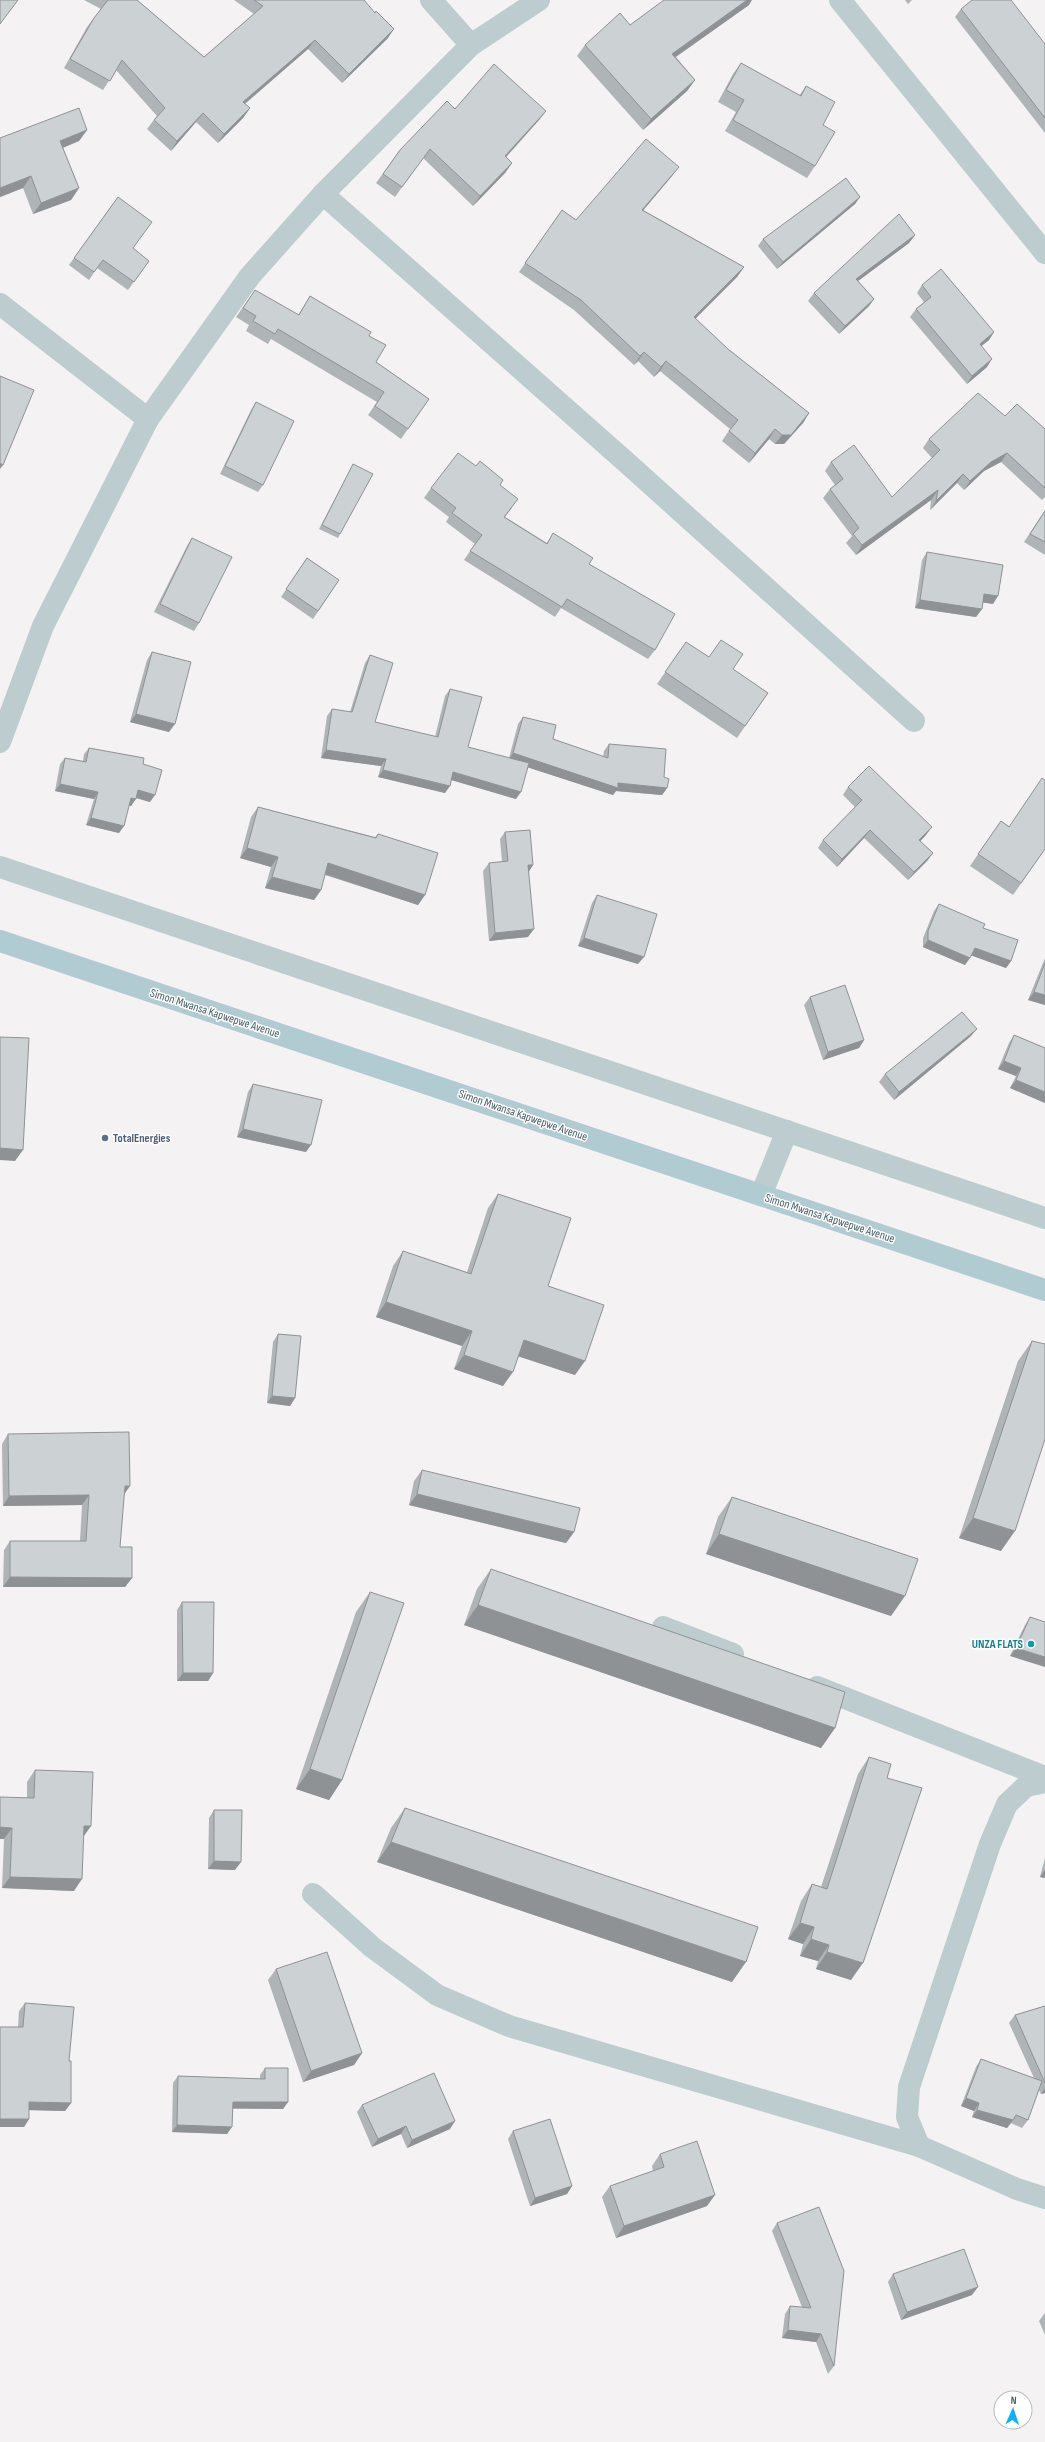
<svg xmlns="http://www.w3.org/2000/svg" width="1045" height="2442" font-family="'Sofia Sans Condensed',sans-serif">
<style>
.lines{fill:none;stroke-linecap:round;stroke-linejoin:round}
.minor{stroke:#bccccf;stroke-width:22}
.major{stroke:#b0cbd2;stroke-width:22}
.wall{fill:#afb4b6}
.shaded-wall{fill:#8f9294}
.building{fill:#ccd1d4;stroke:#8f9294}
.service-dot{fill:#5c6f8a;stroke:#fff;stroke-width:1.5}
.culture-dot{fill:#0f9aa8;stroke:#fff;stroke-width:1.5}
.labels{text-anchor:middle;stroke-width:3;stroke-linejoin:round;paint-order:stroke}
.street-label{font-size:12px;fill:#485c61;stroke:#fff}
.service-label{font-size:12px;font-weight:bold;fill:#4e5e75;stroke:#fff;text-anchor:start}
.culture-label{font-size:12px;font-weight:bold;fill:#0d838f;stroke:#fff;text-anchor:end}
</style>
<rect width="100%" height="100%" fill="#f4f2f2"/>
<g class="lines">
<g class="minor">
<path d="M431,0l40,45"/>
<path d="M840,0l205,253"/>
<path d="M323,194l303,268 288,259"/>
<path d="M0,304l148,115"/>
<path d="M0,742l43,-116 105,-207 102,-143 73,-82 148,-149 68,-45"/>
<path d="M0,867l1045,351"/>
<path d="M761,1195l26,-64"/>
<path d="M663,1627l70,27"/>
<path d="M817,1687l228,90"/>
<path d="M313,1894l59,53 65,48 72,31 410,120 98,43 28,9"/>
<path d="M919,2146l-12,-29 2,-30 81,-243 17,-40 19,-18 19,-4"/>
</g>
<path class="major" d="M0,941l1045,349"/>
</g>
<g class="wall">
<path d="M84,0h53l67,57 50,-43 -20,-14h130l24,38 -46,45 -34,-34 -63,55 5,4 -7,10 -25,25 -22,-21 -25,29 -24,-22 10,-13 -41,-46 -13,20 -39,-22 23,-41 14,-18z"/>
<path d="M905,0h7l-4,4z"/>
<path d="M749,5l-73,52 19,23 -8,11 -44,39 -66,-74 8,-11 45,-20z"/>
<path d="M961,9l84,35v89l-90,-116z"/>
<path d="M741,63l58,33 7,-10 17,39 -8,41 -8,12 -82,-47 11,-19 -18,-10 15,-28z"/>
<path d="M455,109l91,2 -7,9 -33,37 6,6 -7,10 -32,33 -50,-48 -28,39 -19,-14 24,-33z"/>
<path d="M87,130l-8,11 -16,7 16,40 -8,12 -38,14 -10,-26 -23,9v-59z"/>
<path d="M672,176l-29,34 101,57 -7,10 -42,42 33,30 81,64 -6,10 -19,21h-9l-6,-5 -20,24 -27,-22 8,-12 -70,-58 -6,6 -16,-16 -4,4 -60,-55 -55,-38 43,-62 14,10z"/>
<path d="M118,197l15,51 16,13 -21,29 -31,-22 -8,12 -20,-15z"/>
<path d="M860,197l-5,7 -78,65 -19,-23 5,-7z"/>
<path d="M915,235l-6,8 -51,38 16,18 -5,7 -30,28 -31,-33 6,-8z"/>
<path d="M922,285l72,47 -5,8 -8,6 6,21 -20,17 -57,-67 6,-8 8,-7 -7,-9z"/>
<path d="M255,290l43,25 12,-19 59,40 7,26 53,37 -28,40 -33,-24 9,-13 -106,-63 -3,5 -22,-13 3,-6 -13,-8z"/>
<path d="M256,402l7,83 -5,7 -38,-18 31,-64z"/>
<path d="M1005,416l40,13v68l-3,3 -41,-38 -17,9 -20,19 -7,-7 -27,27 1,-10 -75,55 -10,-12 6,-7 -29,-38 7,-9 5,-4 -10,-14 6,-9 61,35 40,-39 -9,-10 6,-9z"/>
<path d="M353,464l-13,70 -2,4 -19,-9 32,-61z"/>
<path d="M500,485l12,23 -7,9 42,26 6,-10 36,31 66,86 -7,9 -87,-51 -6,9 -91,-57 11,-16 -29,-22 3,-5 -25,-19 7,-10z"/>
<path d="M1045,510v45l-21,-13z"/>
<path d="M192,538l7,85 -5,8 -40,-19 33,-66z"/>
<path d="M927,552l66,52 -10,-2 -1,7 -6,8 -61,-9 7,-48z"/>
<path d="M307,558l32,22 -26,39 -32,-22z"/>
<path d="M686,642l23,15 24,12 35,24 -31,45 -80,-54z"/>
<path d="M152,652l17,80 -39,-10 17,-62z"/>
<path d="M370,655l5,67 60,15 10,-41 5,-7 18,58 41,11 9,-34 5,-7 30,22 50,18 1,-6 5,-7 55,33 3,11 -5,7 -46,-4 -3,4 -85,-28 -12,32 -65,-19 -6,13 -67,-16 3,-11 -60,-8 6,-42 5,-7 18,3 15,-49z"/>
<path d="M89,748l54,16 7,38 -14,-4 -5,8h-2l-10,27 -33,-8 8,-26 -39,-8 5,-27 5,-6 18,3 1,-7z"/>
<path d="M848,787l78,48 -6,6 13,12 -6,8 -19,19 -44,-42 -27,29 -19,-19 5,-8 32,-33 -12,-12z"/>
<path d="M258,807l117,30 3,-3 47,61 -7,10 -93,-30 -4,15 -7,10 -49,-12 6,-21 -31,-9 11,-41z"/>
<path d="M1001,821l44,28 -32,46 -43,-29z"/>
<path d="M505,832l28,33 -5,7v65l-39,4 -6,-70 6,-8 13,-1 -2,-23z"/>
<path d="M597,895l41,69 -60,-18 14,-43z"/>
<path d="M939,904l44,24 28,33 -5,7 -35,-13 -6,10 -42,-18v-9l11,-27z"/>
<path d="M1045,958v47l-17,-5z"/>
<path d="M810,997l54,43 -5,8 -36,12 -19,-55z"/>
<path d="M1014,1035l31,13v55l-35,-15 6,-12 -18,-7 11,-26z"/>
<path d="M971,1036l-77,64 -15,-18 6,-8z"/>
<path d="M253,1084l53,68 -69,-15 11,-45z"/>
<path d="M498,1194l50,92 27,89 -56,-19 -16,30 -49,-17 8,-23 -86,-29 17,-51 10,-15 64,21 21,-64z"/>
<path d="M278,1334l17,64 -5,8 -23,-3 6,-61z"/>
<path d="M1032,1341l-31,210 -42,-13 59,-177z"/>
<path d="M8,1434l116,60 -4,53 12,31 -7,9h-122l1,-37 6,-9h70l2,-36 -79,1 -1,-62z"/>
<path d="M422,1470l152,62 -8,11 -157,-38 5,-24z"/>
<path d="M732,1497l159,119 -185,-62 12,-37z"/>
<path d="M491,1569l344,159 -14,20 -357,-123 13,-36z"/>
<path d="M370,1592l-28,188 -13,20 -33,-11 60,-177z"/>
<path d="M182,1602l31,71 -5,8h-31v-71z"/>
<path d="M1030,1617l15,5 -35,34 15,-31z"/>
<path d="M869,1757l18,21 -36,202 -35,-11 2,-8 -18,-5 3,-12 -15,-5 13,-38 11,-17 9,3 37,-113z"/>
<path d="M35,1770l56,56 -8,11 -9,54 -72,-3 2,-49 23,-41v-16z"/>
<path d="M405,1808l327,174 -355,-120 14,-34z"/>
<path d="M214,1810l21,60 -27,-1 1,-51z"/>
<path d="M1045,1858v21v-1l-5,-1z"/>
<path d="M276,1969l86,84 -8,12 -51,17 -35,-102z"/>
<path d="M25,2003l44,58 2,42 -6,8 -36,-1v9l-5,8 -6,-100 1,-16z"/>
<path d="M1045,2006v87l-4,1 -2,-4 -11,30 -6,8 -11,-5 -4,5 -35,-11 2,-6 -13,-5 15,-39 5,-8 53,19 -25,-55 6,-8z"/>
<path d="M265,2068l23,34 -5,7h-50l-6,25 -55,-2 1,-49 5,-7 82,3v-4z"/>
<path d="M362,2105l88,24 -43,19 -6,-14 -29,13 -15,-35z"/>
<path d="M513,2131l59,55 -5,8 -37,12 -22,-67z"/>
<path d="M660,2154l47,52 -91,32 -14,-41 8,-11 43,-15 -1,-5z"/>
<path d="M777,2223l57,143 -6,8 -12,-32 -34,-4 3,-24 5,-8 12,1 -30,-76z"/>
<path d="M893,2274l79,21 -71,25 -13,-38z"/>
<path d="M1045,2313v22l-6,-14z"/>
</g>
<g class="shaded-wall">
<path d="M747,0h5l-3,5 -85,60 8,-11z"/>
<path d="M394,29l-6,9 -46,45 7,-9z"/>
<path d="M315,40l-7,9 -72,62 7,-9z"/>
<path d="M695,80l-8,11 -44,39 8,-11z"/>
<path d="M250,108l-7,10 -25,25 6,-9z"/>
<path d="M546,111l-7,9 -41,46 7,-10z"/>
<path d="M203,113l-7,9 -25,29 6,-10z"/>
<path d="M87,130l-8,11 -27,11 8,-11z"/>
<path d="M512,163l-7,10 -32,33 7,-10z"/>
<path d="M679,167l-7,9 -36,43 6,-9z"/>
<path d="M31,176l-8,12 -23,9v-9z"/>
<path d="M79,188l-8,12 -38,14 8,-11z"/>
<path d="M860,197l-5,7 -78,65 6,-7z"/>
<path d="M915,235l-6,8 -59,44 6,-8z"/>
<path d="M744,267l-7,10 -50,50 7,-10z"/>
<path d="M874,299l-5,7 -30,28 6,-8z"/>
<path d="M994,332l-5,8 -15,12 6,-8z"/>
<path d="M644,352l-6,9 -4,4 6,-9z"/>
<path d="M992,359l-5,8 -20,17 5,-8z"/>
<path d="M666,361l-6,10 -6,6 7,-10z"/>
<path d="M809,413l-6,10 -19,21h-9l7,-9z"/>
<path d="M775,429l-6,10 -20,24 6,-10z"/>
<path d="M1007,453l-6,9 -17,9 -20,19 6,-9 21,-19z"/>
<path d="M0,463l3,2 -3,4z"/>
<path d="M963,474l-6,9 -27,27 6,-9z"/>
<path d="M938,490l-7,10 -75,55 6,-10z"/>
<path d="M984,594l14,2 -5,8 -14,-2z"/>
<path d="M920,600l62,9 -6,8 -61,-9z"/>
<path d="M136,714l39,10 -6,8 -39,-10z"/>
<path d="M326,750l60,9 -5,7 -60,-8z"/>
<path d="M513,753l105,30 49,5 -5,7 -46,-4 -3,4 -105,-34z"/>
<path d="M383,770l67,16 -5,7 -67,-16z"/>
<path d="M453,772l68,20 -5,7 -68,-20z"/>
<path d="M60,784l38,8 -4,7 -39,-8z"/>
<path d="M138,790l17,5 -5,7 -17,-5z"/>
<path d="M131,798l5,1 -5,7 -5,-1z"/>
<path d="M91,818l33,8 -5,7 -33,-8z"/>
<path d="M932,827l-6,8 -12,13 5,-8z"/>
<path d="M870,830l-6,8 -27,29 5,-8z"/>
<path d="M247,848l31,9 -7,10 -31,-9z"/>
<path d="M933,853l-6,8 -19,19 6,-8z"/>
<path d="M328,863l97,32 -7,10 -97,-32z"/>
<path d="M528,865h5l-5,8z"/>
<path d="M272,877l49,13 -7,10 -49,-12z"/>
<path d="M534,929l-6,8 -39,4 6,-8z"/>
<path d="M584,938l60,19 -6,7 -60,-18z"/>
<path d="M928,940l42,18 -5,7 -42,-18z"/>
<path d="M975,948l36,13 -5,7 -36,-13z"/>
<path d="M1034,992l11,3v10l-17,-5z"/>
<path d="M977,1029l-6,7 -77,64 5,-8z"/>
<path d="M864,1040l-5,8 -36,12 5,-8z"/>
<path d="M1004,1061l17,7 -5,8 -18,-7z"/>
<path d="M1016,1080l29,12v11l-35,-15z"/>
<path d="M243,1129l68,16 -5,7 -69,-15z"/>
<path d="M0,1148l23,2 -8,11 -15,-1z"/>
<path d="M386,1302l86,29 -10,15 -86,-29z"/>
<path d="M524,1340l61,21 -10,14 -61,-20z"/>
<path d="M464,1355l49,17 -10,14 -49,-17z"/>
<path d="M272,1396l23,2 -5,8 -23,-3z"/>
<path d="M125,1486h5l-7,10z"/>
<path d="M417,1494l157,38 -8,11 -157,-38z"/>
<path d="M89,1495l-7,10 -79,1 6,-10z"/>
<path d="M973,1518l42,13 -14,20 -42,-13z"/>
<path d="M719,1534l186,62 -14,20 -185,-62z"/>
<path d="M10,1577l122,1 -7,9h-122z"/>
<path d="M478,1605l357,123 -14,20 -357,-123z"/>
<path d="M1016,1648l29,9v10l-35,-11z"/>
<path d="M183,1673h30l-5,8h-31z"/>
<path d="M310,1769l32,11 -13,20 -33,-11z"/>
<path d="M84,1826h7l-8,11z"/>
<path d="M0,1827l12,1 -8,11h-4z"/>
<path d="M391,1842l355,120 -14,20 -355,-120z"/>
<path d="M214,1861l27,1 -6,8 -27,-1z"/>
<path d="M1045,1870v8l-5,-1z"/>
<path d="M10,1877l72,2 -8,12 -72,-3z"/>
<path d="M800,1923l14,4 -11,17 -15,-5z"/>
<path d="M811,1939l18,6 -11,16 -18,-5z"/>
<path d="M827,1952l36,11 -12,17 -35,-11z"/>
<path d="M362,2053l-8,12 -51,17 8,-11z"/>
<path d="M1045,2088v5l-4,1z"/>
<path d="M966,2098l13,5 -5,8 -13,-5z"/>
<path d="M29,2102l42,1 -6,8 -41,-1z"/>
<path d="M233,2102h55l-5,7 -55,-1z"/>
<path d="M977,2110l36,10 -6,8 -35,-11z"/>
<path d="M0,2119h29l-5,8h-24z"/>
<path d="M455,2121l-5,8 -43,19 5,-8z"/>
<path d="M177,2125l55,2 -5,7 -55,-2z"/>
<path d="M406,2126l-5,8 -29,13 6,-8z"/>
<path d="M572,2186l-5,8 -37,12 5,-8z"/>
<path d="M715,2195l-8,11 -91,32 8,-12z"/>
<path d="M978,2287l-6,8 -71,25 6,-8z"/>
<path d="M788,2330l33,4 -5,8 -34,-4z"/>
</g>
<g class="building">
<path d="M0,0h18l-18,24z"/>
<path d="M108,0h29l67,57 59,-51 -9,-6h110l11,13 1,-2 18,18 -45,45 -34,-34 -72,62 7,6 -26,26 -21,-21 -26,28 -23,-21 11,-12 -43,-48 -12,21 -40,-22 24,-41z"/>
<path d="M664,0h83l-75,54 23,26 -44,39 -66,-74 35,-32 10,12z"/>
<path d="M972,0h39l34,44v74l-84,-109z"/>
<path d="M741,63l60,33 5,-10 29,16 -12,23 12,7 -20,34 -82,-46 11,-20 -18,-10z"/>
<path d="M494,64l52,47 -41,45 7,7 -32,33 -50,-47 -28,38 -19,-13 17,-24 47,-49 8,8z"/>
<path d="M79,108l8,22 -27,11 19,47 -38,15 -10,-27 -31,12v-50z"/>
<path d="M646,139l33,28 -37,43 102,57 -50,50 34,32 81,64 -18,22h-9l-7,-6 -20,24 -26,-22 9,-11 -72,-59 -5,6 -17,-15 -4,4 -59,-56 -56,-37 37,-53 14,10z"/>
<path d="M846,178l14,19 -77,65 -20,-23z"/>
<path d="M118,197l34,25 -19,26 16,13 -15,21 -31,-22 -9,12 -20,-14z"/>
<path d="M899,214l16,21 -59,44 18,20 -29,27 -31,-33z"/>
<path d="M941,269l53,63 -14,12 12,15 -20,17 -56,-67 15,-12 -9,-12z"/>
<path d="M255,290l44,25 11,-19 61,36 -2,4 17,9 -10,17 53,37 -21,30 -33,-23 9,-14 -106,-63 -3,5 -22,-13 3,-5 -13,-8z"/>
<path d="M0,376l34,14 -31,75 -3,-2z"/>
<path d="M978,393l27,23 12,-12 28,25v59l-38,-35 -16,9 -21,19 -7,-7 -27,27 2,-11 -76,55 -9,-11 6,-6 -29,-39 13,-10 -12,-17 23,-17 38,52 48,-47 -11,-11z"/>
<path d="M256,402l38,19 -31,64 -38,-19z"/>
<path d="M458,453l18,13 4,-5 23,19 -3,5 18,14 -14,18 43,27 6,-11 40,25 -4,6 86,50 -20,36 -88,-51 -5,8 -92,-56 12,-16 -30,-22 4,-5 -25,-20z"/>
<path d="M353,464l20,10 -33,60 -18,-9z"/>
<path d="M1045,511v31l-15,-8z"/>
<path d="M192,538l40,19 -33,66 -39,-19z"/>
<path d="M927,552l76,13 -5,31 -14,-2 -2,15 -62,-9z"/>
<path d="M307,558l32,22 -21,31 -32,-22z"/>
<path d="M721,640l22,14 -10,15 35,24 -23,33 -80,-54 21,-30 23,15z"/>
<path d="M152,652l39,10 -16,62 -39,-10z"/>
<path d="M370,655l23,8 -18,59 63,15 12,-48 32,8 -14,50 61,16 -8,29 -68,-20 -3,14 -67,-16 3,-11 -60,-9 6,-41 20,3z"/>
<path d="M523,717l33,8 -3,14 55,19 1,-14 57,5 -2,28 5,2 -2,9 -49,-5v5l-105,-35z"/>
<path d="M89,748l55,10 -1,6 19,6 -7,25 -17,-5 -2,9 -5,-1 -7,28 -33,-8 7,-26 -38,-8 5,-26 21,4z"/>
<path d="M869,766l63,61 -13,13 14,13 -19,19 -44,-42 -28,29 -19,-19 39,-40 -14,-13z"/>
<path d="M1042,778l3,2v69l-24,34 -43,-29 23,-33 8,6z"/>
<path d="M258,807l118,31 2,-4 60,19 -13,42 -97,-32 -7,27 -49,-13 6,-20 -31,-9z"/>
<path d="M530,830l3,35h-5l6,64 -39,4 -6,-70 19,-2 -3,-29z"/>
<path d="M597,895l60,19 -13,43 -60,-19z"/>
<path d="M939,904l46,20 -2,4 35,12 -7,21 -36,-13 -5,10 -42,-18v-9z"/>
<path d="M1045,963v32l-11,-3z"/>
<path d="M845,985l19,55 -36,12 -18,-55z"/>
<path d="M962,1012l15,17 -78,63 -14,-18z"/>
<path d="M1014,1035l31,13v44l-29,-12 5,-12 -17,-7z"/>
<path d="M0,1037l29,1 -6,112 -23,-2z"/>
<path d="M253,1084l69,16 -11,45 -68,-16z"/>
<path d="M498,1194l73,24 -23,68 56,19 -19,56 -61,-21 -11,32 -49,-17 8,-24 -86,-29 17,-51 68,23z"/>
<path d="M278,1334l23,2 -6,62 -23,-2z"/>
<path d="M1032,1341l13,3v95l-30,92 -42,-13z"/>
<path d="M129,1432l1,54h-5l-5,61h12v31l-122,-1v-36h76l3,-46 -80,1 -1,-62z"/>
<path d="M422,1470l158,38 -6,24 -157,-38z"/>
<path d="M732,1497l186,62 -13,37 -186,-62z"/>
<path d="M491,1569l354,123 -10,36 -357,-123z"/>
<path d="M370,1592l34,11 -62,177 -32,-11z"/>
<path d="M182,1602h32l-1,71h-30z"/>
<path d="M1030,1617l15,5v35l-29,-9z"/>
<path d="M869,1757l22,7 -4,14 35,10 -59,175 -36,-11 2,-7 -18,-6 3,-12 -14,-4 12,-39 15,5z"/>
<path d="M35,1770l58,2 -2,54h-7l-2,53 -72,-2 2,-49 -12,-1v-30l34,1z"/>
<path d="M405,1808l353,119 -12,35 -355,-120z"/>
<path d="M214,1810h28l-1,52 -27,-1z"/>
<path d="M327,1952l35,101 -51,18 -35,-102z"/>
<path d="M25,2003l49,4 -5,54h2v42l-42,-1v17h-29v-92h23z"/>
<path d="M1045,2006v77l-30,-68z"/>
<path d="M981,2059l61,22 -14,39 -12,-5 -3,5 -36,-10 2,-7 -13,-5z"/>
<path d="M265,2068h23v34h-55l-1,25 -55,-2 1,-49 87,3z"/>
<path d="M434,2073l21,48 -43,19 -6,-14 -28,13 -16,-34z"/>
<path d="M550,2119l22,67 -37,12 -22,-67z"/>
<path d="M697,2141l18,54 -91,31 -14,-40 54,-19 -4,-13z"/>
<path d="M819,2207l25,64 -10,95 -13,-32 -33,-4 2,-24 21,2 -34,-85z"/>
<path d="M964,2249l14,38 -71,25 -14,-38z"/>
</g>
<circle class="service-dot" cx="105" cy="1138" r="4"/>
<circle class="culture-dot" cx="1031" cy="1644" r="4"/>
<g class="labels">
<g class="street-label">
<text transform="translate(215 1013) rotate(18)" y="4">Simon Mwansa Kapwepwe Avenue</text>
<text transform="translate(523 1115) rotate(19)" y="4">Simon Mwansa Kapwepwe Avenue</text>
<text transform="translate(830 1218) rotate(18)" y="4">Simon Mwansa Kapwepwe Avenue</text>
</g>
<g class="service-label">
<text x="113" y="1142">TotalEnergies</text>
</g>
<g class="culture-label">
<text x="1023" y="1648">UNZA FLATS</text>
</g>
</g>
<g transform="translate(1013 2410) rotate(3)"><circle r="19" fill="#ffffff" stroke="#b6bec0"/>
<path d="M0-3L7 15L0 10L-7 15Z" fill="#0ab3f6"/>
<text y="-6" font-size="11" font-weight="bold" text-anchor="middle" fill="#485c61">N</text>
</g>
</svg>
